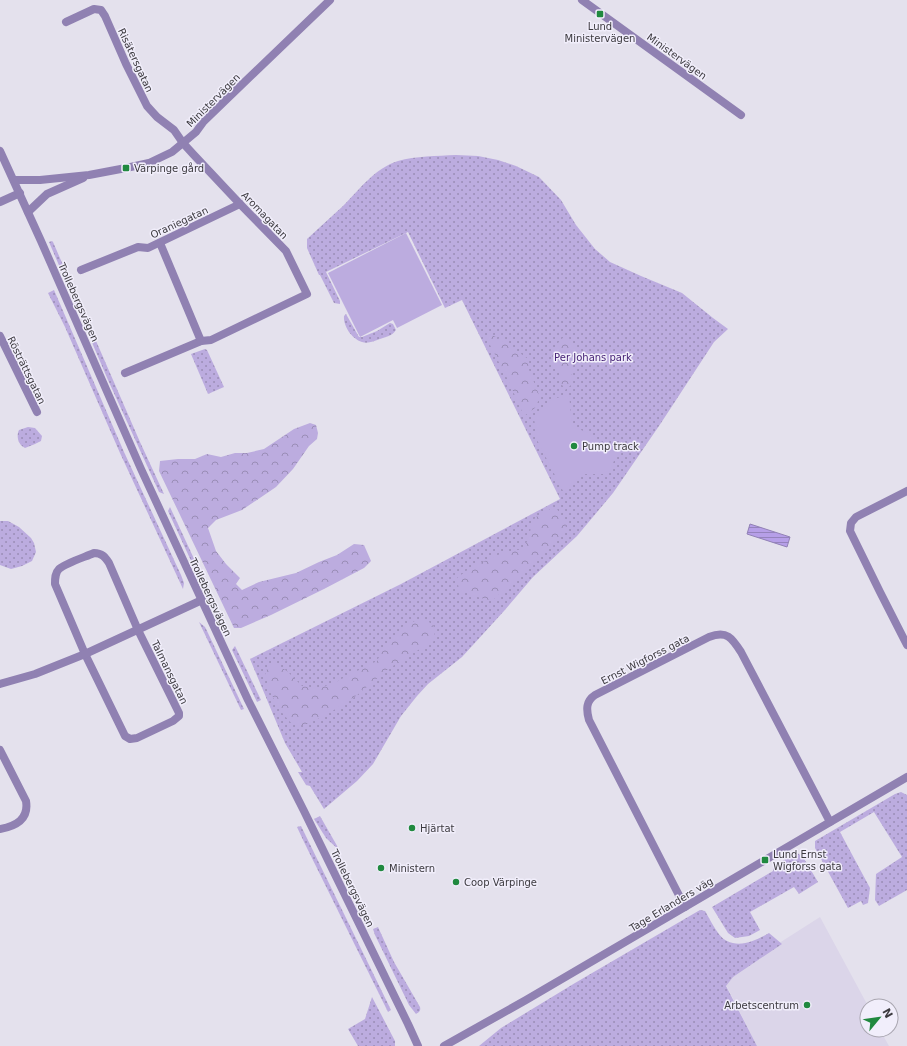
<svg xmlns="http://www.w3.org/2000/svg" width="907" height="1046" font-family="'DejaVu Sans',sans-serif">
<style>
.built{fill:#dbd5e9}
.grass{fill:url(#grass-dots)}
.forest{fill:url(#forest-crowns)}
.garden{fill:#bcacdf}
.water{fill:url(#water-rules);stroke:#9181b5}
.lines{fill:none;stroke-linecap:round;stroke-linejoin:round}
.minor{stroke:#9081b2;stroke-width:8}
.tertiary{stroke:#9081b2;stroke-width:8}
.poi-dot{fill:#20893f;stroke:#f1eefb;stroke-width:1.5}
.labels{text-anchor:middle;stroke-width:3;stroke-linejoin:round;paint-order:stroke}
.poi-label{font-size:10px;fill:#3c3a3f;stroke:#f1eefb;text-anchor:start}
.street-label{font-size:10px;fill:#3c3a3f;stroke:#f1eefb}
.park-label{font-size:10px;fill:#462276;stroke:#f1eefb}
</style>
<defs>
<pattern id="grass-dots" width="8" height="8" patternUnits="userSpaceOnUse"><rect width="8" height="8" fill="#bcacdf"/><path d="M2 2h.1M6 6h.1" fill="none" stroke="#9a8db6" stroke-width="1.8" stroke-linecap="round"/></pattern>
<pattern id="forest-crowns" width="20" height="18" patternUnits="userSpaceOnUse"><rect width="20" height="18" fill="#bcacdf"/><path d="M2 6a3 3 0 1 1 6 0M12 15a3 3 0 1 1 6 0" fill="none" stroke="#9a8db6"/></pattern>
<pattern id="water-rules" width="6" height="5" patternUnits="userSpaceOnUse"><rect width="6" height="5" fill="#b69fe8"/><path d="M0 2.5h6" fill="none" stroke="#9583bd"/></pattern>
</defs>
<rect width="100%" height="100%" fill="#e4e1ed"/>
<path class="built" d="M820,917l48,89 -1,24h13l9,16h-132l-34,-67z"/>
<g class="grass">
<path d="M456,155l22,1 20,4 18,6 23,11 22,23 15,25 19,24 15,13 31,14 41,17 31,25 15,11 -14,13 -53,81 -48,70 -36,43 -44,41 -29,34 -42,46 -34,27 -11,12 -16,20 -28,48 -16,17 -33,28 -14,-23 -4,-1 -8,-13h4l-17,-29 -35,-84 151,-75 159,-85 -98,-199 -17,8 -37,-76 -82,40 14,29v3l-6,-1 -14,-28h-1l-12,-27v-9c12,-11 24,-22 36,-33 16,-16 32,-38 55,-45 18,-5 39,-5 58,-6z"/>
<path d="M52,241l1,1 87,200 24,52 -5,-2 -51,-112 -59,-138z"/>
<path d="M54,290l70,162 57,123 3,8 -1,6 -63,-136 -55,-126 -17,-34z"/>
<path d="M346,314l13,23h3l15,-6 13,-8 3,1 3,6c-4,6 -10,7 -16,9 -6,2 -12,5 -18,3 -10,-3 -19,-16 -18,-26z"/>
<path d="M205,349l2,1 17,37 -16,7 -17,-40z"/>
<path d="M28,427l7,1 7,8 -1,5 -6,3 -10,4c-7,-3 -9,-12 -6,-18z"/>
<path d="M170,507l58,125 -5,-2 -55,-119z"/>
<path d="M0,521h8l11,6 12,11 3,5 2,9 -4,9 -10,5 -11,3 -11,-4z"/>
<path d="M199,622l6,5 2,4 37,78 -3,1z"/>
<path d="M235,646l26,54 -4,2 -25,-52z"/>
<path d="M901,792l6,3v95l-28,16 -4,-6 1,-26 26,-17 -28,-45 -34,20 30,56 -2,15 -5,2 -2,-4 -13,7 -33,-60v-7l80,-47z"/>
<path d="M320,816l20,35 -14,-13 -12,-19z"/>
<path d="M301,826l90,184 -3,2 -84,-170 -7,-15z"/>
<path d="M796,852l7,5 15,25 -19,12 -5,-7 -44,25 10,18 -11,6 -14,2 -7,-5 -16,-26 61,-36v-4z"/>
<path d="M700,910l5,1c5,8 13,26 22,30 14,7 30,-1 42,-8l13,11 -49,33 -7,9 31,60h-278l22,-18 74,-45z"/>
<path d="M378,927l16,35 26,45c1,4 -1,5 -4,7l-7,-9 -34,-70 -2,-6z"/>
<path d="M372,997l23,44v5h-37l-10,-17 17,-10z"/>
</g>
<g class="forest">
<path d="M489,333l17,10 22,16 1,11 11,27 -5,11 -11,8 -16,-36 -18,-35 -2,-7z"/>
<path d="M567,335l8,14v12l-3,7 -1,17 -6,5 -4,-7 -2,-14 -8,-7c2,-12 6,-21 16,-27z"/>
<path d="M310,423l6,2 2,8 -1,6 -8,7 -16,23 -17,18 -34,23 -26,10 -8,8 8,23 10,13 14,14 -4,6 6,6 17,-8 37,-9 23,-11 18,-7 17,-11 10,1 7,16 -7,7 -40,21 -53,26 -30,13h-7l-75,-157 1,-10 18,-2h17l12,-5 14,3 14,-4h12l17,-4 30,-20z"/>
<path d="M552,508l5,1 9,14 -1,10 -73,68 -18,-5 -15,-6 -2,-12 13,-10 34,-16 20,-3 6,-15 1,-11 5,-6z"/>
<path d="M417,620l12,2 6,6 -1,13 -28,16 -19,13 -31,26 -30,19 -21,10h-12l-10,-11 -12,-20 -6,-19 3,-9 9,-2 11,8 14,14 16,2 14,-4 21,-11 24,-12 7,-14 9,-6 9,-14z"/>
</g>
<g class="garden">
<path d="M406,233l36,72 -45,23 -4,-8 -33,17 -32,-64z"/>
<path d="M569,394l3,32 16,7 30,19 -10,22h-25l-20,17 -26,-51 -3,-22 17,-18z"/>
</g>
<path class="water" d="M750,524l40,13 -3,10 -40,-13z"/>
<g class="lines">
<g class="minor">
<path d="M582,0l159,115"/>
<path d="M66,22l28,-13 7,1 4,6 21,48 21,42 10,11 17,13 9,13 10,11 47,50 46,47 21,43 -96,46 -10,1 -76,32"/>
<path d="M14,180h26l49,-5 37,-7 23,-5 23,-11 24,-20 8,-11 126,-121"/>
<path d="M0,202l20,-9"/>
<path d="M28,212l19,-18 36,-16"/>
<path d="M160,243l41,98"/>
<path d="M81,270l57,-23 10,1 92,-44"/>
<path d="M0,336l37,76"/>
<path d="M907,491l-51,26 -5,6 -1,8 30,61 27,53"/>
<path d="M94,553c8,0 11,4 15,10l29,67 41,83v3l-6,5 -36,17 -7,1 -5,-3 -40,-82 -30,-70c0,-6 0,-11 4,-15 7,-6 26,-12 35,-16z"/>
<path d="M0,684l35,-10 50,-20 117,-54"/>
<path d="M0,750l26,51c3,18 -10,25 -26,28"/>
<path d="M685,907l-96,-187c-3,-11 -3,-19 6,-25l114,-58c18,-7 23,1 32,15l89,170"/>
<path d="M444,1046l82,-46 381,-223"/>
</g>
<path class="tertiary" d="M0,151l41,90 100,228 107,231 56,111 104,213 10,22"/>
</g>
<g class="poi-dot">
<rect x="596" y="10" width="8" height="8" rx="2"/>
<rect x="122" y="164" width="8" height="8" rx="2"/>
<circle cx="574" cy="446" r="4"/>
<circle cx="412" cy="828" r="4"/>
<rect x="761" y="856" width="8" height="8" rx="2"/>
<circle cx="381" cy="868" r="4"/>
<circle cx="456" cy="882" r="4"/>
<circle cx="807" cy="1005" r="4"/>
</g>
<g class="labels">
<g class="poi-label">
<text x="600" y="30" text-anchor="middle">Lund<tspan x="600" dy="12">Ministervägen</tspan></text>
<text x="134" y="172">Värpinge gård</text>
<text x="582" y="450">Pump track</text>
<text x="420" y="832">Hjärtat</text>
<text x="773" y="858">Lund Ernst<tspan x="773" dy="12">Wigforss gata</tspan></text>
<text x="389" y="872">Ministern</text>
<text x="464" y="886">Coop Värpinge</text>
<text x="799" y="1009" text-anchor="end">Arbetscentrum</text>
</g>
<g class="street-label">
<text transform="translate(677 56) rotate(36)" y="4">Ministervägen</text>
<text transform="translate(136 60) rotate(65)" y="4">Risätersgatan</text>
<text transform="translate(213 100) rotate(-45)" y="4">Ministervägen</text>
<text transform="translate(265 215) rotate(46)" y="4">Aromagatan</text>
<text transform="translate(179 222) rotate(-25)" y="4">Oraniegatan</text>
<text transform="translate(79 302) rotate(66)" y="4">Trollebergsvägen</text>
<text transform="translate(27 370) rotate(64)" y="4">Rösträttsgatan</text>
<text transform="translate(211 597) rotate(65)" y="4">Trollebergsvägen</text>
<text transform="translate(645 659) rotate(-27)" y="4">Ernst Wigforss gata</text>
<text transform="translate(170 672) rotate(64)" y="4">Talmansgatan</text>
<text transform="translate(353 888) rotate(64)" y="4">Trollebergsvägen</text>
<text transform="translate(671 904) rotate(-31)" y="4">Tage Erlanders väg</text>
</g>
<g class="park-label">
<text x="593" y="361">Per Johans park</text>
</g>
</g>
<g transform="translate(879 1018) rotate(61)"><circle r="19" fill="#f1eefb" stroke="#a9a6b0"/>
<path d="M0-3L7 15L0 10L-7 15Z" fill="#20893f"/>
<text y="-6" font-size="11" font-weight="bold" text-anchor="middle" fill="#3c3a3f">N</text>
</g>
</svg>
